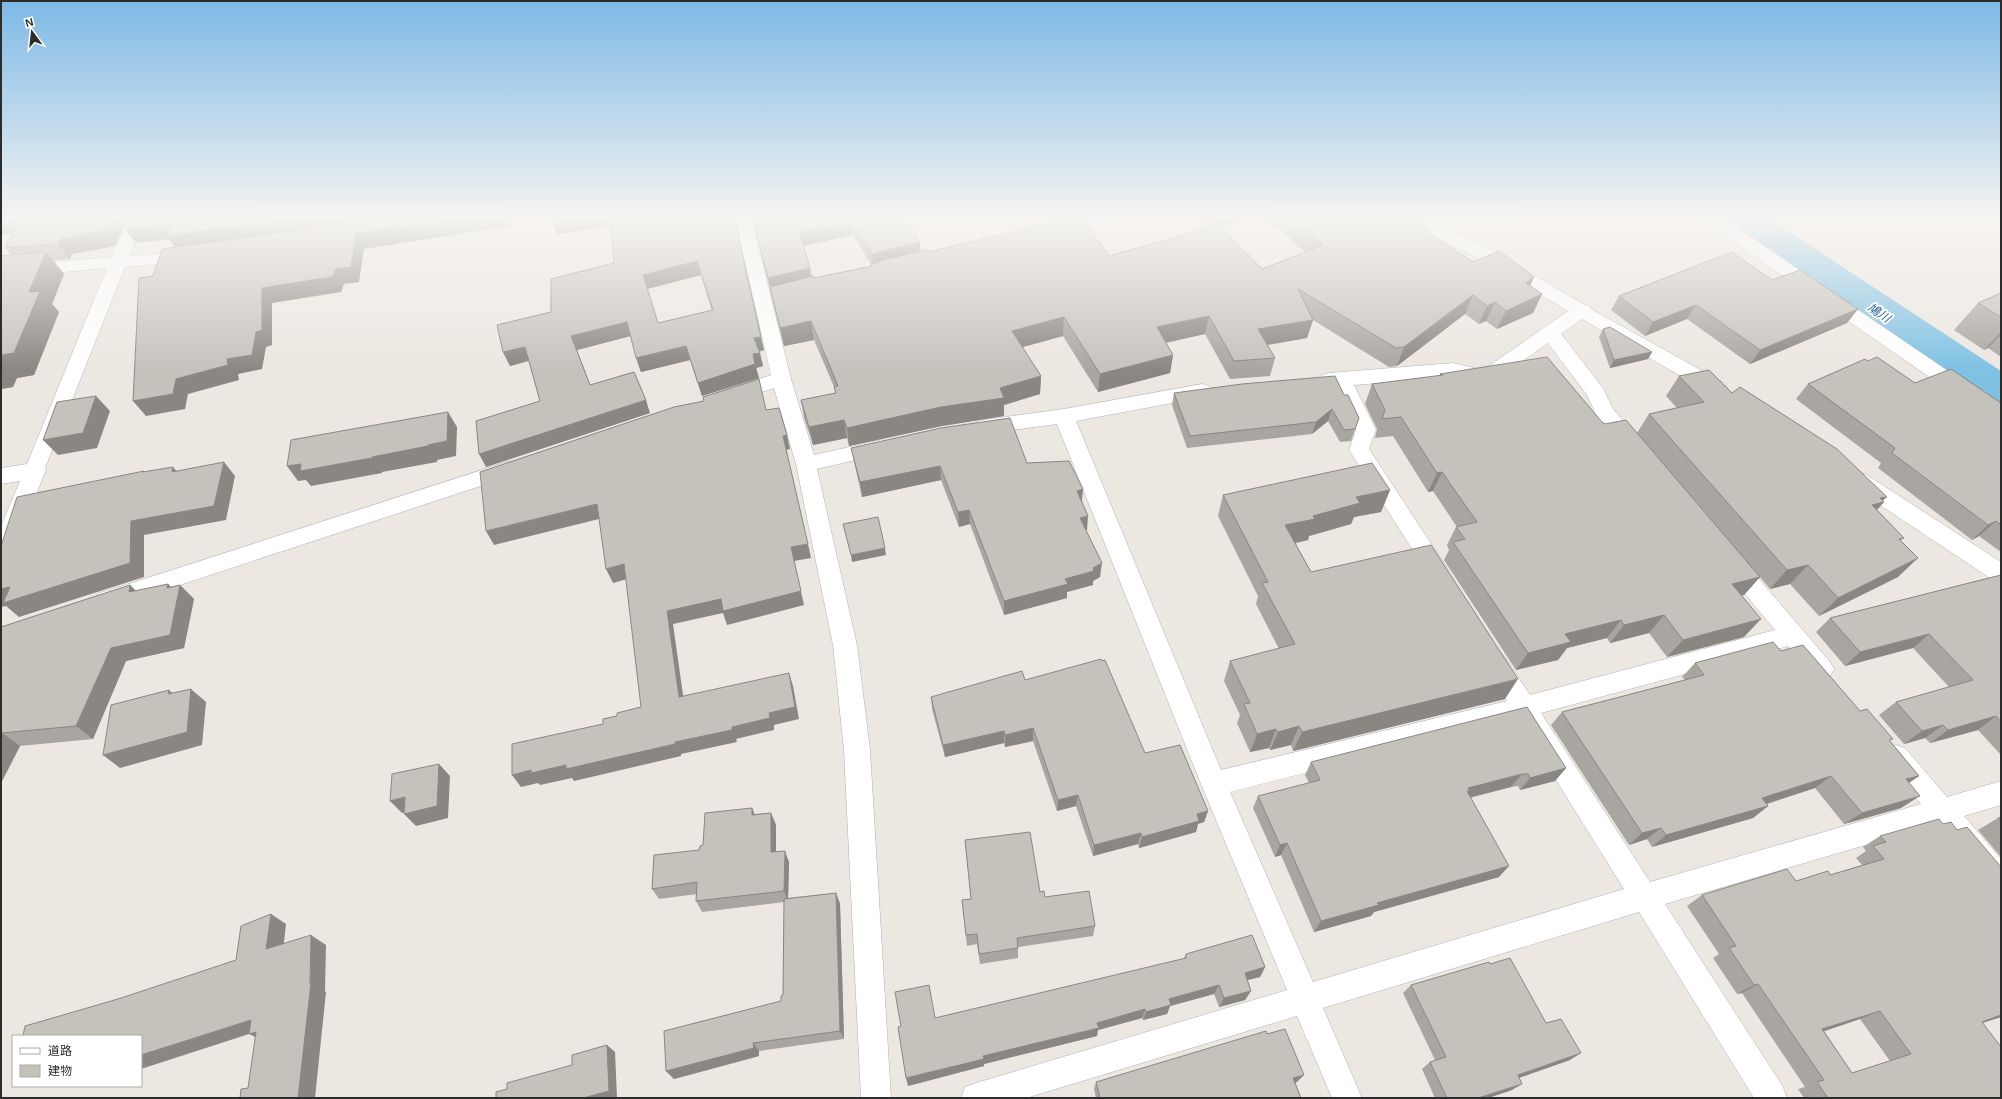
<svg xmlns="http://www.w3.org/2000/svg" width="2002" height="1099" font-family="Arial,'Noto Sans JP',sans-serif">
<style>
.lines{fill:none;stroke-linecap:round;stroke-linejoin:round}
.river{fill:#7ec1e3;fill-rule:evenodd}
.minor-casing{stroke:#b0b1bb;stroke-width:1}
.minor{fill:#fff;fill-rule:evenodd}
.wall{fill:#a9a6a1;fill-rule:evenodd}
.shaded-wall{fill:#8a8783}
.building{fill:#c5c1bb;stroke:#8a8783;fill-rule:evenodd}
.labels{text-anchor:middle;stroke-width:3.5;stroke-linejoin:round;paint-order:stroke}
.water-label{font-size:12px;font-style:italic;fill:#1b6090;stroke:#fff}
</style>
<rect width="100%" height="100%" fill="#ece7e0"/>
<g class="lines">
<path class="river" d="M1715,218h53l233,153v43l-19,-5 -260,-181z"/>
<defs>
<g id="minor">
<path d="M128,218h16l-14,38 58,-5 6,1 3,4 -3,4 -6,1 -63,6 -80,201 1,2 -34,83 -3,6 -8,3v-36l19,-45 -19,3v-16l26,-4 80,-196 -106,10v-12l111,-9z"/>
<path d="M735,218h16l40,161 23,76 67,-15 7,2 3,5 -3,5 -7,2 -64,15 40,176 13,105 21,348h-30l-17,-348 -11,-105 -37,-181 -22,-76 -42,14 -7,-2 -3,-5 3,-5 46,-15z"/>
<path d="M1091,218h28l-2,4 -60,14 -6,-1 -3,-4 3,-4z"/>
<path d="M1402,218h21l66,31 94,55 6,2 2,3 133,74 3,5 -3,5 -7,2 -7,-2 -128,-74 -21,15 42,54 10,21 27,32 3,5 -3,5 -7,2 -7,-2 -29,-34 -10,-22 -39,-52 -55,39 -7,2 -33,-7 -99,8 22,45 -7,19 80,122 -3,6 -8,3 -8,-3 -81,-127 7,-20 -20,-44 -14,-1 -3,-5 3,-5 7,-2 124,-10 30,7 85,-59 -91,-54 -73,-35z"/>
<path d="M1704,218h19l278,189v17l-7,-2 -288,-200z"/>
<path d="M1202,384l7,2 3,5 -3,5 -133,25 145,349 286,-69 -23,-38 4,-7 8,-3 8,3 26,39 245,-65 -50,-60 -3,-6 3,-6 8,-3 8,3 89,104 4,7 -4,7 -8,3 -8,-3 -26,-30 -247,67 109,169 271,-78 -34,-40 -4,-8 4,-8 9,-3 9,3 42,49 54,-16v24l-37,11 37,43v33l-10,-4 -54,-64 -272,80 118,183 4,11h-33l-115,-186 -316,96 39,90h-30l-35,-82 -271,82h-65l4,-11 11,-4 311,-93 -86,-206 -144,-360 -74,10 -7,-2 -3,-5 3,-5 7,-2 81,-11zM1518,719l106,170 -311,93 -83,-190z"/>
<path d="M510,461l7,3 3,5 -3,5 -410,135 -8,-2 -3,-7 3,-7 8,-2z"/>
<path d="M1860,473l7,2 134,87v21l-8,-3 -140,-93 -3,-6 3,-6z"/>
</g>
</defs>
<use href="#minor" class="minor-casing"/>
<use href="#minor" class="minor"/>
</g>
<g class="wall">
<path d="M1,218l114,28 -43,8 -2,5 -17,1 11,14 -12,30 7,8 -25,63 -17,3 -4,9 -12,2v1v-134l10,-1 -6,-7 7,-15 -11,2z"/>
<path d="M734,218l30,132 -5,1 4,15 -7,2 3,10 -57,18 -12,-36 -49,12 -11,-36 -53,14 13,35 60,28 -164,54 54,-66 -11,-40 -19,5 -7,-14 48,-40 63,-49 -3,-37 -54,8 -5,-13zM701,275l11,36 -54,12 -11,-34z"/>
<path d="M752,218h153l16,33 8,1 180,4 98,-28 -13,-10h53l-27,9 42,42 43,-17 -29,-26 -3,1 -11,-9h147l19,15 45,29 61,15 -4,9 12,8 -9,19 -36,16 -11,-8 -7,3 -14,-10 -68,52 -8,1 -76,-47 -6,18 -39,7 7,13 -5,18 -40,3 -25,-45 -39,9 7,12 -3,18 -72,19 -35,-56 -41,11 19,29 -1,18 -36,11v11l-62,10 -93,20 -2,-8 -34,7 -9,-27 -3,-18 34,-7v-4l-21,-49 -30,6zM853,235l18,29v2l-57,12 -2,-1 -2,-9 -6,-22z"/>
<path d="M1772,280l86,29 -11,14 -97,41 -63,-45 -42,17 -34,-26 8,-14z"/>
<path d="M2001,293v64l-13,-9 -4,2 -30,-20 24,-27z"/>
<path d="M1603,329l49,23 -4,7 -38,9 -11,-31z"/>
<path d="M1868,361l47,22 86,20v149l-22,-16 -7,4 -94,-72 3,-5 -85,-64 12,-15z"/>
<path d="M1440,374l162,48 3,2 32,9 12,-19 28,-6 -11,-12 13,-20 53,17 152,109 -7,8 27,28 -4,3 -2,36 -79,39 -29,-32 -20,5 -10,-12 -16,18 -3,1 3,41 -77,20 -18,-24 -39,10 -3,-5 -40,10 -9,12 -42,10 -72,-110 5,-10 -2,-5 9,-18h1l-24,-36 -5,1 -35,-56 -18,2 2,-9 -12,-25 7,-20 68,-8z"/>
<path d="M1174,393l170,2 15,23 -8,23 -11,1 -12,-21 -16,13 -125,14 -15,-43z"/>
<path d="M851,448l176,15 56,26 -1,12 5,29h-1l14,47 -7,4v4l-26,7v6l-63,17 -34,-91 -11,3 -18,-47 -79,17 -8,-35z"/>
<path d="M1390,490l-9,22 -27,5 -3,7 -42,12 -1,4 -13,3 16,29 194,127 -212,52 -2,-6 -21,5 -1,-2 -19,4 -13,-29 3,-8 -16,-34 6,-20 49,-12 -23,-45 2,-8 -40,-80 5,-21z"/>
<path d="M2001,575v180l-23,-25 -48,13 -5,-5 -21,6 -25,-29 17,-13 53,-15 -36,-39 -68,18 -29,-34 14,-14z"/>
<path d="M168,584l3,3 9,-2 14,14 -10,49 -58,13 -33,78 -73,7 -19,37v-156l129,-42 6,6z"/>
<path d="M1781,651l79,60 30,30 29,35 -10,7 -8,25 -57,16 -29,-36 -48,16 1,2 -15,12 -101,29 -5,-8 -18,6 -78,-120 11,-13 123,-32 -3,-3 13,-14z"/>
<path d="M1025,680l120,73 63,58 -4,11 -6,2 -2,8 -57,16 -1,-4 -45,12 -17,-50 -19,5 -24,-70 -28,6 -1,-4 -59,14 -13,-48 -1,-12z"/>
<path d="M1311,762l255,6 -11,13 -35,9 -2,-4 -7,1 -41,11 29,79 -125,35 -3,4 -57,16 -33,-77 -6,2 -22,-49 5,-12 51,-13 -4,-8z"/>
<path d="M752,808l2,6 17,-1 5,12v27l13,10 -1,36 48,-5 4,11 4,135 -85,12v5l-85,23 -8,-8 115,-70 2,-6 1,-93 -82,10 -6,-11 1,-7 -38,5 -7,-10 47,-39 4,-5z"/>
<path d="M2001,817v40l-23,-27 20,-12z"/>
<path d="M1943,824l14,6 44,37v150l-19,6 19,75h-197l-6,-9 7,-2 -63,-94 -5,1 -24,-36 6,-4 -32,-48 15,-11 94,-14 34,-6 32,-10 -6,-7 10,-7 -3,-4 17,-11zM1860,1019l30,42 -38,12 -28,-42z"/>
<path d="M965,840l75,52 5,5 50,29 -2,10 -75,11v11l-38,6 -3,-20 -10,2 -4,-35 -1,-11 9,-1z"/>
<path d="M1186,954l79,13 -5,10 -13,3 4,11 -6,9 -26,7 -5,-13 -44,12 -3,8 -24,6 -1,-2 -44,12 -1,6 -113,28v2l-76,20 276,-128z"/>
<path d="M1490,964l80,96 -51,18 -7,12 -24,8h-53l-13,-29 8,-7 5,-2 -32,-67 8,-8z"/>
<path d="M1267,1034l30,48 -2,1 6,15h-205l-2,-9 2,-7z"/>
</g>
<g class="shaded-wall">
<path d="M1,218h21l11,12 -32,5z"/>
<path d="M110,218h18l-13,28 -43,8 -2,5 -12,-15 2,-5z"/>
<path d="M296,218h114l-233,32 -8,-11 -33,4 -11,-14 46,-6z"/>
<path d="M463,218h48l-1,8 -146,23 -5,33 -15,2 -3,8 -69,11v42l-6,2 -4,22 -24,5 1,6 -51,14 -3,15 -39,7 -13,-15 43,-22 51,-20 35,-71 74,-19 20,-35z"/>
<path d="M572,218h40l3,7 -58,9 -5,-13z"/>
<path d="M1212,218h35l-37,13z"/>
<path d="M1276,218h2l-2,8 -3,1z"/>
<path d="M851,221l2,14 -51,11 -2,-13z"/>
<path d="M920,242l1,14 -41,6 -1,-1v5l-6,1 -1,-13z"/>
<path d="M46,252l18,22 -12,30 7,8 -25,63 -17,3 -4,9 -12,2v1v-35z"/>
<path d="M697,261l4,14 -54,14 -4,-14z"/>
<path d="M810,268l2,14 -41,9 -3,-13z"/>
<path d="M1534,277l-9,19 1,-13z"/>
<path d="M1542,294l-9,19 -36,16 9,-18z"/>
<path d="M1473,295l-8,19 -68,52 7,-19z"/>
<path d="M1495,302l-9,19 -7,3 8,-18z"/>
<path d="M1696,305l-9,14 -42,17 8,-14z"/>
<path d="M1858,309l-11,14 -97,41 10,-14z"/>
<path d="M1209,316l-4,18 -51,11 3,-18z"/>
<path d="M1064,317l-1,19 -51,14v-19z"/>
<path d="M1313,320l-6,18 -54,9 5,-18z"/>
<path d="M811,321l3,19 -30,6 -4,-18z"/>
<path d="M627,322l4,14 -54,14 18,49 -24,-63z"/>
<path d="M2001,332v3l-13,13 -4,2z"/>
<path d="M761,337l3,13 -6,2 -4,-14z"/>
<path d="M686,346l4,14 -49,12 -5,-14z"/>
<path d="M525,347l6,13 -21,6 -7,-14z"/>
<path d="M1652,352l-4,7 -38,9 4,-8z"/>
<path d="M760,353l3,13 -7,2 -3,-14z"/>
<path d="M1173,355l-3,18 -72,19 2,-18z"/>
<path d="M755,364l4,14 -57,18 -4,-13z"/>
<path d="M1041,376l-1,18 -36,11v11l-62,10 -93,20 -2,-18 153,-40z"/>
<path d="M96,396l14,15 -13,37 -39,7 -15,-15z"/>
<path d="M646,400l4,13 -164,54 -7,-13z"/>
<path d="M1332,409l-4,12 -16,13 4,-12z"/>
<path d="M448,412l9,15 -1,29 -19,4v2l-55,10v1l-71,13 -5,-6 -8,1 -11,-15 141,-21z"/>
<path d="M844,420l3,18 -34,7 -4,-18z"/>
<path d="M787,435l3,14 -4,1 -3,-14z"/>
<path d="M224,462l11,14 -9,44 -82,15v42l-125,40 -13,-11 -5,1v-18l130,-68z"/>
<path d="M940,466l1,14 -79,17 -2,-15z"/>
<path d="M173,467l12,14 -13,-9z"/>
<path d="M1442,472l-9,19 -5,1 9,-19z"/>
<path d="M1083,489l-2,15 -4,-13z"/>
<path d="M1390,490l-9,22 -27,5 -3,7 -42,12 -1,4 -30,7 7,-22 28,-9 43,-19z"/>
<path d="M1887,497l-7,6 4,-1 -18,19 6,-16 8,-7z"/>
<path d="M597,504l6,14 -109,27 -8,-14z"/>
<path d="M969,510l1,14 -11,3 -1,-15z"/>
<path d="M1088,516l-1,14 -8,2 1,-14z"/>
<path d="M1996,521l-17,15 -7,4 16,-15z"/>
<path d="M808,544l3,14 -17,3 10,44 -77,20 -4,-12 -50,11 12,85 -6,-12 -12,-86 124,-64z"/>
<path d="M885,548l1,7 -34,7 -1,-7z"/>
<path d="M1918,558l-20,19 -79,39 19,-18z"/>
<path d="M1102,563l-2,14 -7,4v4l-26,7v6l-63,17v-14l89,-33z"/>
<path d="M624,564l7,14 -18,5 -7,-14z"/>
<path d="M1808,565l-18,19 -20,5 17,-19z"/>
<path d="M1760,577l-16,18 -28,7 16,-18z"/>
<path d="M168,584l10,10 2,-9 14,14 -10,49 -58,13 -33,78 -17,-13 35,-78 56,-60z"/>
<path d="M130,585l14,14 -15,-7z"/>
<path d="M1664,615l-15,18 -39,10 14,-18z"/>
<path d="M1761,619l-17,18 -77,20 16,-17z"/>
<path d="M1621,620l-14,18 -40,10 -9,12 -42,10 12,-17 37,-19z"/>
<path d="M1929,634l-16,14 -68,18 15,-14z"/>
<path d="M789,673l4,13 6,33 -25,6v5l-38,9 1,3 -56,12v2l-107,25 -2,-3 -32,7 -2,-2 -17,4 -9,-12 19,-5 35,-5 109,-23 57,-15 37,-14z"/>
<path d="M1518,679l-13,20 -212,52 9,-19z"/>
<path d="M191,689l15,13 -4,43 -82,23 -17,-13z"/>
<path d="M169,690l15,13 -16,-9z"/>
<path d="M1996,716l-18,14 -48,13 18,-13z"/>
<path d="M1943,725l-18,13 -21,6 18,-13z"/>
<path d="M1299,726l-8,19 -21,5 8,-18z"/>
<path d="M1033,728v13l-28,6v-12z"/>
<path d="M1276,729l-7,19 -19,4 7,-18z"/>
<path d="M1004,731v12l-59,14 -2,-12z"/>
<path d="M2,733l18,13 -19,37v-48z"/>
<path d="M439,764l11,12 -2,42 -32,8 -12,-12z"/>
<path d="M1566,768l-11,13 -35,9 10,-12z"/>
<path d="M1522,774l-11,13 -48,12 5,-11z"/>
<path d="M1831,776l-16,12 -68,22 15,-12z"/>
<path d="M1919,776l-18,12 5,-9z"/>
<path d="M1078,795l-2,11 -19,5 1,-11z"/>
<path d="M1920,796l-19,12 -57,16 18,-11z"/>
<path d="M405,797l12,12 -15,4 -12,-12z"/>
<path d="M1768,806l-15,12 -101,29 14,-12z"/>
<path d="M752,808l5,12 -5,-5z"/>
<path d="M1208,811l-4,11 -6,2 -2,8 -57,16 3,-11 55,-23z"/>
<path d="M771,813l5,12v38l-5,-11z"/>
<path d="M1661,828l-14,11 -18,6 13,-12z"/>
<path d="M1141,833l-3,11 -45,12 1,-11z"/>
<path d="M1287,843l-6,12 -6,2 5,-12z"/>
<path d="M785,851l4,11 -1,39 -4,-10z"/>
<path d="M1509,866l-10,11 -125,35 -3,4 -57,16 7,-11 56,-18z"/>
<path d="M836,893l4,11 4,135 -4,-8z"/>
<path d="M271,914l15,10 -4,35 -16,-10z"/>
<path d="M311,935l15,10 -1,46 1,1 -11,106h-17l12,-114z"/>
<path d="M1265,967l-5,10 -20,5 5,-9z"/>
<path d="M1758,984l-16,9 -5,1 17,-9z"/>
<path d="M1219,985l-5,9 -44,12 -3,8 -24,6 3,-8 23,-13z"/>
<path d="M1251,991l-6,9 -26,7 5,-9z"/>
<path d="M1145,1009l-3,9 -44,12 -1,6 -113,28v2l-76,20 -2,-8z"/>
<path d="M1880,1011l-20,8 -56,19 18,-9z"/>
<path d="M2001,1015v2l-41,13 22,-8z"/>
<path d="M251,1020l5,12 10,10 -17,-8 -108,35v-14z"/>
<path d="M753,1043l6,8v5l-85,23 -8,-8z"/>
<path d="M607,1045l8,7 2,46h-34z"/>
<path d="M1581,1053l-11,7 -63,22 11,-7z"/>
<path d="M1304,1075l-7,7 -10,3 6,-7z"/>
<path d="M1522,1084l-10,6 -24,8h-10z"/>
</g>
<g class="building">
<path d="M20,218h90l-7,13 -43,8 -2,5 -53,4z"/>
<path d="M129,218h167l-129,18 4,-13 -46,6z"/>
<path d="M387,218h76l-107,16 -5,33 -15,2 -4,8 -70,11v42l-6,2 -4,23 -25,4 1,6 -52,14 -3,15 -40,7 6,-123 14,-2 9,-27z"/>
<path d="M552,218h20l-20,3z"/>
<path d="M611,218h123l27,119 -7,1 6,15 -7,1 2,10 -57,19 -12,-37 -50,12 -9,-36 -56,14 19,49 44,-13 12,28 -167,54 -3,-33 64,-20 -15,-54 -22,5 -6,-27 54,-13v-33l63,-16zM697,261l16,49 -55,13 -15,-48z"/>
<path d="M753,218h152l15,24 -48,12 -21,-33 -51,12 10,35 -42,10z"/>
<path d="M1072,218h10l27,38 110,-31 43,44 61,-24 -31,-27h117l20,12 -3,2 47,30 26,-11 35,26 -8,6 16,11 -36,17 -11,-9 -8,4 -14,-11 -69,52 -8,1 -98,-59 15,31 -55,9 17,29 -41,3 -25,-45 -52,11 16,28 -73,19 -36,-57 -52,14 29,45 -41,12 4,10 -63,9 -94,21 -3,-8 -35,7 -8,-27 35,-7 -2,-6 4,-1 -27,-65 -31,7 -10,-41 43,-11 1,2 58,-12 -1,-2 9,-2 -1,-1 48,-11 2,2z"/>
<path d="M46,252l-17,40 11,-1 -26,62 -13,2v-99z"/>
<path d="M1732,252l40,28 28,-10 58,39 -98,41 -64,-45 -43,17 -34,-26z"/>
<path d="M2001,293v24l-23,-14z"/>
<path d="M1610,327l42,25 -38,8 -11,-31z"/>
<path d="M1547,357l55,65 3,2 21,-4 134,157 -28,7 29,35 -78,21 -19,-25 -40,10 -3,-5 -56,14 6,8 -43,11 -75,-111 12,-3 -9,-12 21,-5 -35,-50 -5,1 -36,-56 -19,2 3,-9 -13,-26 71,-9 -3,-1z"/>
<path d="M1877,357l38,26 36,-14 50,34v122l-5,-4 -8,4 -96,-72 3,-5 -87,-64 57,-25 3,2z"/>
<path d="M1709,370l23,23 8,-6 97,62 50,48 -7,1 4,4 -12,3 32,33 -5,1 19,19 -80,40 -30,-33 -21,5 -138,-156 55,-12 -25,-26z"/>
<path d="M1335,376l9,19h4l11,23 -4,11 -11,1 -12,-21 -16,13 -126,14 -16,-43 68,-9z"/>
<path d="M759,379l7,31 13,-2 8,27 -4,1 25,108 -17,3 10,44 -78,20 -2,-12 -54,12 12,86 110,-24 6,34 -26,6 1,5 -38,9v3l-57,12v2l-109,25v-4l-35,8v-3l-19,5v-31l91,-20v-5l14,-3v-3l24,-6 -17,-143 -18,5 -9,-65 -111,27 -6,-59 194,-65 30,-6 -1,-4z"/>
<path d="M96,396l-13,37 -40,7 14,-38z"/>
<path d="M448,412l-1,29 -19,4v1l-56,11v1l-72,13 1,-7 -14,2 4,-26z"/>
<path d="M1010,418l17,45 42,-2 14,28 -6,2 11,25 -8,2 22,45 -9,5 1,3 -29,8 3,5 -64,17 -35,-91 -11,2 -18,-46 -80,16 -9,-34 90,-20z"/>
<path d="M224,462l-10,44 -83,15 -1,42 -127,40 7,-16 -9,2v-43l16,-49 127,-26 -1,1 30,-5 -1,5z"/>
<path d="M1372,463l18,27 -34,7 4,6 -47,13 2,3 -30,6 26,47 120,-27 87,134 -216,53 -3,-6 -21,6 -2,-3 -19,5 -13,-30 6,-1 -20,-42 65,-17 -33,-61 6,-1 -45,-87z"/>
<path d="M878,517l7,31 -34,7 -8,-31z"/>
<path d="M2001,575v147l-5,-6 -48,14 -5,-5 -21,6 -26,-29 77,-22 -44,-46 -69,18 -30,-34z"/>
<path d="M168,584l-1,4 13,-3 -10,50 -59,13 -35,78 -74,7 -1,2v-108l129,-42 -1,7z"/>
<path d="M1773,642l8,9 22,-6 57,66 7,-2 26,30 -4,1 30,36 -13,3 14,17 -58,17 -31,-37 -69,22 6,8 -102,29 -5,-7 -19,5 -80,-121 142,-37 -9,-12z"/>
<path d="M1101,659l1,2 3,-1 40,93 35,-8 28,66 -11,3 2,7 -57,16 -1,-4 -47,12 -16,-50 -20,5 -25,-72 -28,7 -1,-4 -61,14 -12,-48 91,-26 3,9z"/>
<path d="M191,689l-4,43 -84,23 8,-50 58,-15 -1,4z"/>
<path d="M1527,707l39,61 -36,10 -2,-4h-6l-54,14 2,3h-3l42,75 -132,37 2,2 -58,16 -34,-78 -7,2 -22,-49 62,-16 -9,-18z"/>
<path d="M439,764l-2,42 -33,8 1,-17 -15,4 2,-27z"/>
<path d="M752,808v7l19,-2v39l14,-1 -1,40 -88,10 1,-19 -45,7 2,-34 45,-5 1,-4 3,-1 2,-32z"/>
<path d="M2001,817v5l-3,-4z"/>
<path d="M1939,819l4,5 8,-2 6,8 10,-3 34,40v148l-19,7 19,25v51h-173l-11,-16 7,-2 -66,-96 -4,1 -25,-37 7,-2 -34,-51 85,-26 9,12 32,-10 2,4 54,-16 -11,-13 13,-4 -6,-6zM1880,1011l31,43 -59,19 -30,-44z"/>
<path d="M1030,832l10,60 4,-1 1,6 44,-6 6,35 -78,12 1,10 -39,6 -2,-20 -11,1 -4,-35 9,-1 -6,-59z"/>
<path d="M836,893l4,138 -87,12 1,5 -88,23 -2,-40 117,-30v-5l2,-1 1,-96z"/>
<path d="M271,914l-5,35 45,-14 -1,49 1,-1 -13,115h-58l1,-9 7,-1 8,-56 -7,2 2,-14 -110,35v-19h-118l2,-10 93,-27 118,-39 5,-34z"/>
<path d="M1252,935l13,32 -20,6 6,18 -27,7 -5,-13 -50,14 2,6 -25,7 -1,-3 -48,14 2,5 -116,28 1,3 -78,19 -8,-51 3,-1 -6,-34 34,-7 6,33 251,-60v-4z"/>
<path d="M1510,958l36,65 15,-4 20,34 -63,22 4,9 -44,14h-31l-17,-36 16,-5 -35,-72 78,-23 1,2z"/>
<path d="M1285,1029l19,46 -11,3 8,20h-201l-4,-16 170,-51 1,3z"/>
<path d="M607,1045l2,46 -26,7h-87v-6l11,-3v-6l65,-18v-10z"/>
</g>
<linearGradient id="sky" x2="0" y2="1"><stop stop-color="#7db9e6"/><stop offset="0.59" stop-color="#f6f4f1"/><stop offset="1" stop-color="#f6f4f1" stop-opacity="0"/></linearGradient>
<rect width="2002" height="371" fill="url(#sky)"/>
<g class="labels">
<g class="water-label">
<text transform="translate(1879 313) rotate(34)" y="4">鳩川</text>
</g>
</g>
<rect width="2002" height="1099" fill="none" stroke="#2c2c2c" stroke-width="4"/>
<rect x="12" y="1035" width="130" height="52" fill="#ffffff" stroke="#ababab"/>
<rect x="20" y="1048" width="20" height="6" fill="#ffffff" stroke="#ababab"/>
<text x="48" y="1055" font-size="12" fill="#2c2c2c">道路</text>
<rect x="20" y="1065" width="20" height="12" fill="#c5c1bb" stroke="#ababab"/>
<text x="48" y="1075" font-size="12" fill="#2c2c2c">建物</text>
<g transform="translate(32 32) rotate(345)" stroke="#ffffff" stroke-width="3" paint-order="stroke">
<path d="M0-3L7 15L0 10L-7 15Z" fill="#2c2c2c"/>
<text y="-6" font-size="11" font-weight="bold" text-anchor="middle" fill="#2c2c2c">N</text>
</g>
</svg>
